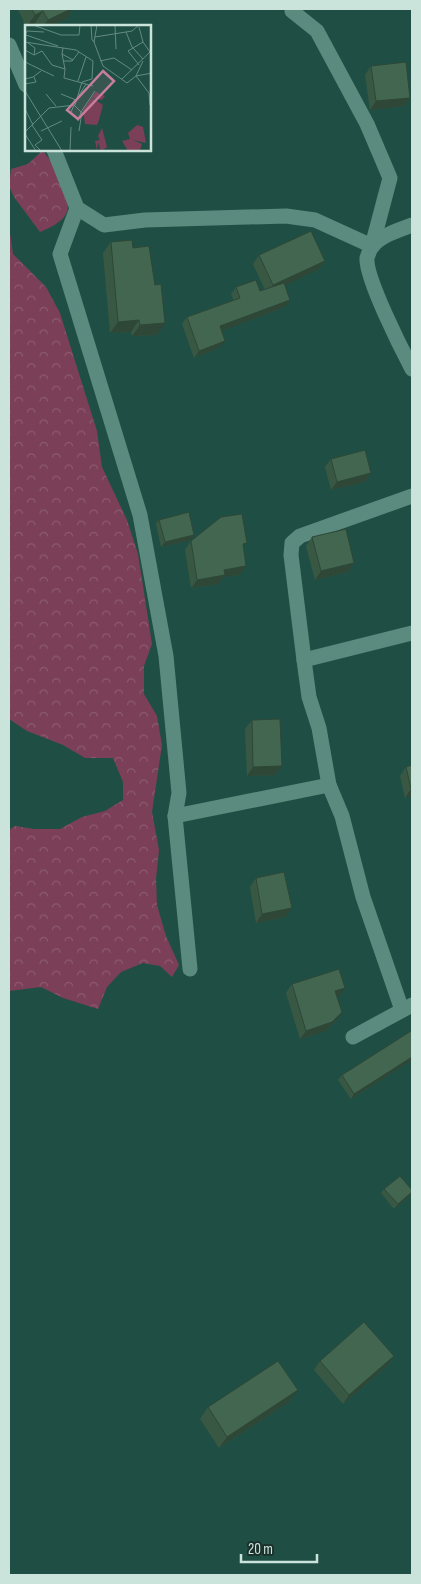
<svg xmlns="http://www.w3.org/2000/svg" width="421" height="1584" font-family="'Sofia Sans Condensed',sans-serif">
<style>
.forest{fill:url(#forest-crowns)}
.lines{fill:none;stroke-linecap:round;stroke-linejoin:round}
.minor{stroke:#5b8b7e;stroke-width:15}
.wall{fill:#395844}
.shaded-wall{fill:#2e4737}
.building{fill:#42664f;stroke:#2e4737}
.inset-road{fill:none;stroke:#638a80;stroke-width:1}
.view{fill:#c67e9b;fill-opacity:0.15;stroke:#c67e9b;stroke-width:2.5}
.inset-edge{fill:none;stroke:#cae3db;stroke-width:2.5}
</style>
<defs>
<pattern id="forest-crowns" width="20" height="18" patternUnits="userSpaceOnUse" patternTransform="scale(1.25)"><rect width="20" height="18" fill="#7b3f57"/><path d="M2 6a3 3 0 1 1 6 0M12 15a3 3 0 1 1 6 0" fill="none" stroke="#8c5b6f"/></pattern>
</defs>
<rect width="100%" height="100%" fill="#1f4f44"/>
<g class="forest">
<path d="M42,151c13,11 33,47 24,63 -5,9 -17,14 -26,18l-26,-35 -5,-11 2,-17 17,-5z"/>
<path d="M9,226l4,28 33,33 14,26 37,118 5,36 25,53 11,34 14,90 -8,22v28l13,22 5,29 -10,67 7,38 -3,29 1,26 9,31 13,29 -7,12 -12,-11 -17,-3 -22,9 -14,15 -9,22 -35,-11 -22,-11 -32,4v-161l6,-4 19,3h26l22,-12 23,-6 18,-11v-18l-10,-24h-28l-22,-13 -36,-14 -18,-12z"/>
</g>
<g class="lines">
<g class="minor">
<path d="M9,45l17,40"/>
<path d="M54,150l23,58 27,17 41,-5 141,-4 29,4 57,26 18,-68 -23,-54 -50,-93 -25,-20"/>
<path d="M77,208l-17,46 80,261 26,141 13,137 -4,23 15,153"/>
<path d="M412,225c-12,5 -32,10 -40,22 -2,2 -4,8 -5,11 -2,19 35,92 45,111"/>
<path d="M304,660l-13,-105 1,-12 8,-7 112,-40"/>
<path d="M329,785l-10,-57 -10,-31 -5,-37 108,-27"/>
<path d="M175,816l154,-31 13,31 21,81 39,113"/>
<path d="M353,1037l59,-32"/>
</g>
</g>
<g class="wall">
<path d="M18,9h55l-7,10 -15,7h-14l-2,-3 -9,4z"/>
<path d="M371,66l39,32 -6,8 -34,4 -5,-35z"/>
<path d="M111,242l22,6 24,87 -25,1 -1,-4 -21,1 -7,-80z"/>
<path d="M259,255l66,6 -6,8 -34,16v22l-64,24 -2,17 -25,10 -12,-34 5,-7 47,-16 -3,-7 5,-7 24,4 5,-1 -12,-26z"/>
<path d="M331,459l40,14 -6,9 -34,8 -6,-23z"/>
<path d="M159,520l32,20 -30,7 -5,-23z"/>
<path d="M312,537l42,26 -6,9 -33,8 -9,-34z"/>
<path d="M191,541l52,6 -3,28 -17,2 -4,7 -28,4 -6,-38z"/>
<path d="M252,720l30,46 -7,9 -28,1 -2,-47z"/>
<path d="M412,765v31l-7,2 -5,-22 6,-9z"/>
<path d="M256,878l29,39 -29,6 -6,-36z"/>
<path d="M292,984l47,13 -2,1 -1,23 -10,10 -26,8 -14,-46z"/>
<path d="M412,1034v26l-61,39 -13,-19 4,-5z"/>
<path d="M384,1189l28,1v2l-2,4 -16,13 -13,-16z"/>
<path d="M320,1361l68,4 -45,39 -29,-34z"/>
<path d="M289,1402l-70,46 -19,-29 8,-12z"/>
</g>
<g class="shaded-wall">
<path d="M71,9h2l-7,10 -15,7h-8l5,-6z"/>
<path d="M43,11l-8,12 -8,3 8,-11z"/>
<path d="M410,98l-6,8 -34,4 6,-9z"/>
<path d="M325,261l-6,8 -52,25 6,-9z"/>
<path d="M290,300l-5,7 -71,27 6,-8z"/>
<path d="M139,320l-8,12 -21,1 8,-11z"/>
<path d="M165,323l-8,12 -25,1 8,-11z"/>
<path d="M225,341l-6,7 -25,10 5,-7z"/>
<path d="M371,473l-6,9 -34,8 6,-8z"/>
<path d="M194,535l-3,5 -30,7 4,-5z"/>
<path d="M354,563l-6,9 -33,8 6,-9z"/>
<path d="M246,566l-6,9 -17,2 -4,7 -28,4 6,-8 27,-10z"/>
<path d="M282,766l-7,9 -28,1 6,-9z"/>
<path d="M411,789h1v7l-7,2z"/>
<path d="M292,908l-7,9 -29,6 6,-9z"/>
<path d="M345,988l-6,9 -10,3 6,-9z"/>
<path d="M342,1012l-6,9 -10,10 -26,8 6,-8z"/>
<path d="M412,1057v3l-61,39 3,-5z"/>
<path d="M412,1192l-2,4 -16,13 4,-5z"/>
<path d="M394,1356l-6,9 -45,39 6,-9z"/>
<path d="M298,1390l-9,12 -70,46 8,-11z"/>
</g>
<g class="building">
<path d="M32,9h39l-23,11 -5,-9 -8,4z"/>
<path d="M406,62l4,36 -34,3 -5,-35z"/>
<path d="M311,231l14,30 -52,24 -14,-30z"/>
<path d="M132,240l1,8 16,-2 6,39 6,-1 4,39 -25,2 -1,-5 -21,2 -7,-80z"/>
<path d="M256,280l4,11 24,-8 6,17 -70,26 5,15 -26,10 -12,-34 53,-19 -4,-11z"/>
<path d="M365,450l6,23 -34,9 -6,-23z"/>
<path d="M189,512l5,23 -29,7 -6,-22z"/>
<path d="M242,514l5,29 -4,1 3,22 -22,4 1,5 -28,5 -6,-39 30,-24z"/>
<path d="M346,529l8,34 -33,8 -9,-34z"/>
<path d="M280,719l2,47 -29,1 -1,-47z"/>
<path d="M412,765v24h-1l-5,-22z"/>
<path d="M284,872l8,36 -30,6 -6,-36z"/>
<path d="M339,969l6,19 -10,3 7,21 -10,10 -26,9 -14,-47z"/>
<path d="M411,1031l1,3v23l-58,37 -12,-19z"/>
<path d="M400,1176l12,14v2l-14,12 -14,-15z"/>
<path d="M364,1322l30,34 -45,39 -29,-34z"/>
<path d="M278,1361l20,29 -71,47 -19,-30z"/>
</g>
<g transform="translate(25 25)">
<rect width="126" height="126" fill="#1f4f44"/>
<path d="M112,100l6,2 3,16 -13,-3 9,4 -2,6 -12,1 -6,-10 8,-2 -2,-6z" fill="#7b3f57"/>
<path d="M71,67l9,4 -3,4 -10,-2 11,7 -4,15 -2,5 -12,-1 -2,-14zM77,103l5,19 -6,4 -3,-9 -1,9 -2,-10 5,-1 -2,-4z" fill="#7b3f57"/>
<path class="inset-road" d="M8,0l28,10h18l1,-10M66,0l1,15 3,2M72,0l-3,17 9,24 24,17 9,-7 16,-3M90,0l1,24M114,2l4,15M101,7l6,15 11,12M0,10l2,-4 17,1M1,10l32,11M70,12l37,-6 7,-6M0,17l51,8 17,11 -1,18 -10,3 -7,23 -26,3 -24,24M3,18l7,5 -1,7M38,23l-1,6 11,6M0,25l9,5 8,-4M17,26l10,14 13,4 -3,-15M38,36h9l7,-9M75,36l14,-3 18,12M118,36l-7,15 13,17 1,12M0,37l29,14M114,40l-11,-14 15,-9 7,10M40,44l-1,9 29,8M0,54l8,-2 8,-6M97,54l28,-27M53,56l8,-24M0,59l11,-2 -2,-5M0,66l37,60M21,69l10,12M36,69l15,6M53,72l8,-13M0,84l8,16M46,87l3,-7 7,7 -3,9M56,87l14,-21M7,100l10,15 -7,5 5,5M16,106l21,-10M54,106l3,-19M0,109l11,17M45,126l1,-24"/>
<path class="view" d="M78,46l11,10 -36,38 -11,-9z"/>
<rect width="126" height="126" class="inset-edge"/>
</g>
<rect width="421" height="1584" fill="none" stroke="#cae3db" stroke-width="20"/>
<path d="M241 1554v8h76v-8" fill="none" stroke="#cae3db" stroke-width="2.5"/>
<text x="248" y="1554" font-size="15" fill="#cae3db" stroke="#1c302b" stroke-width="4" paint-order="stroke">20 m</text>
</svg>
